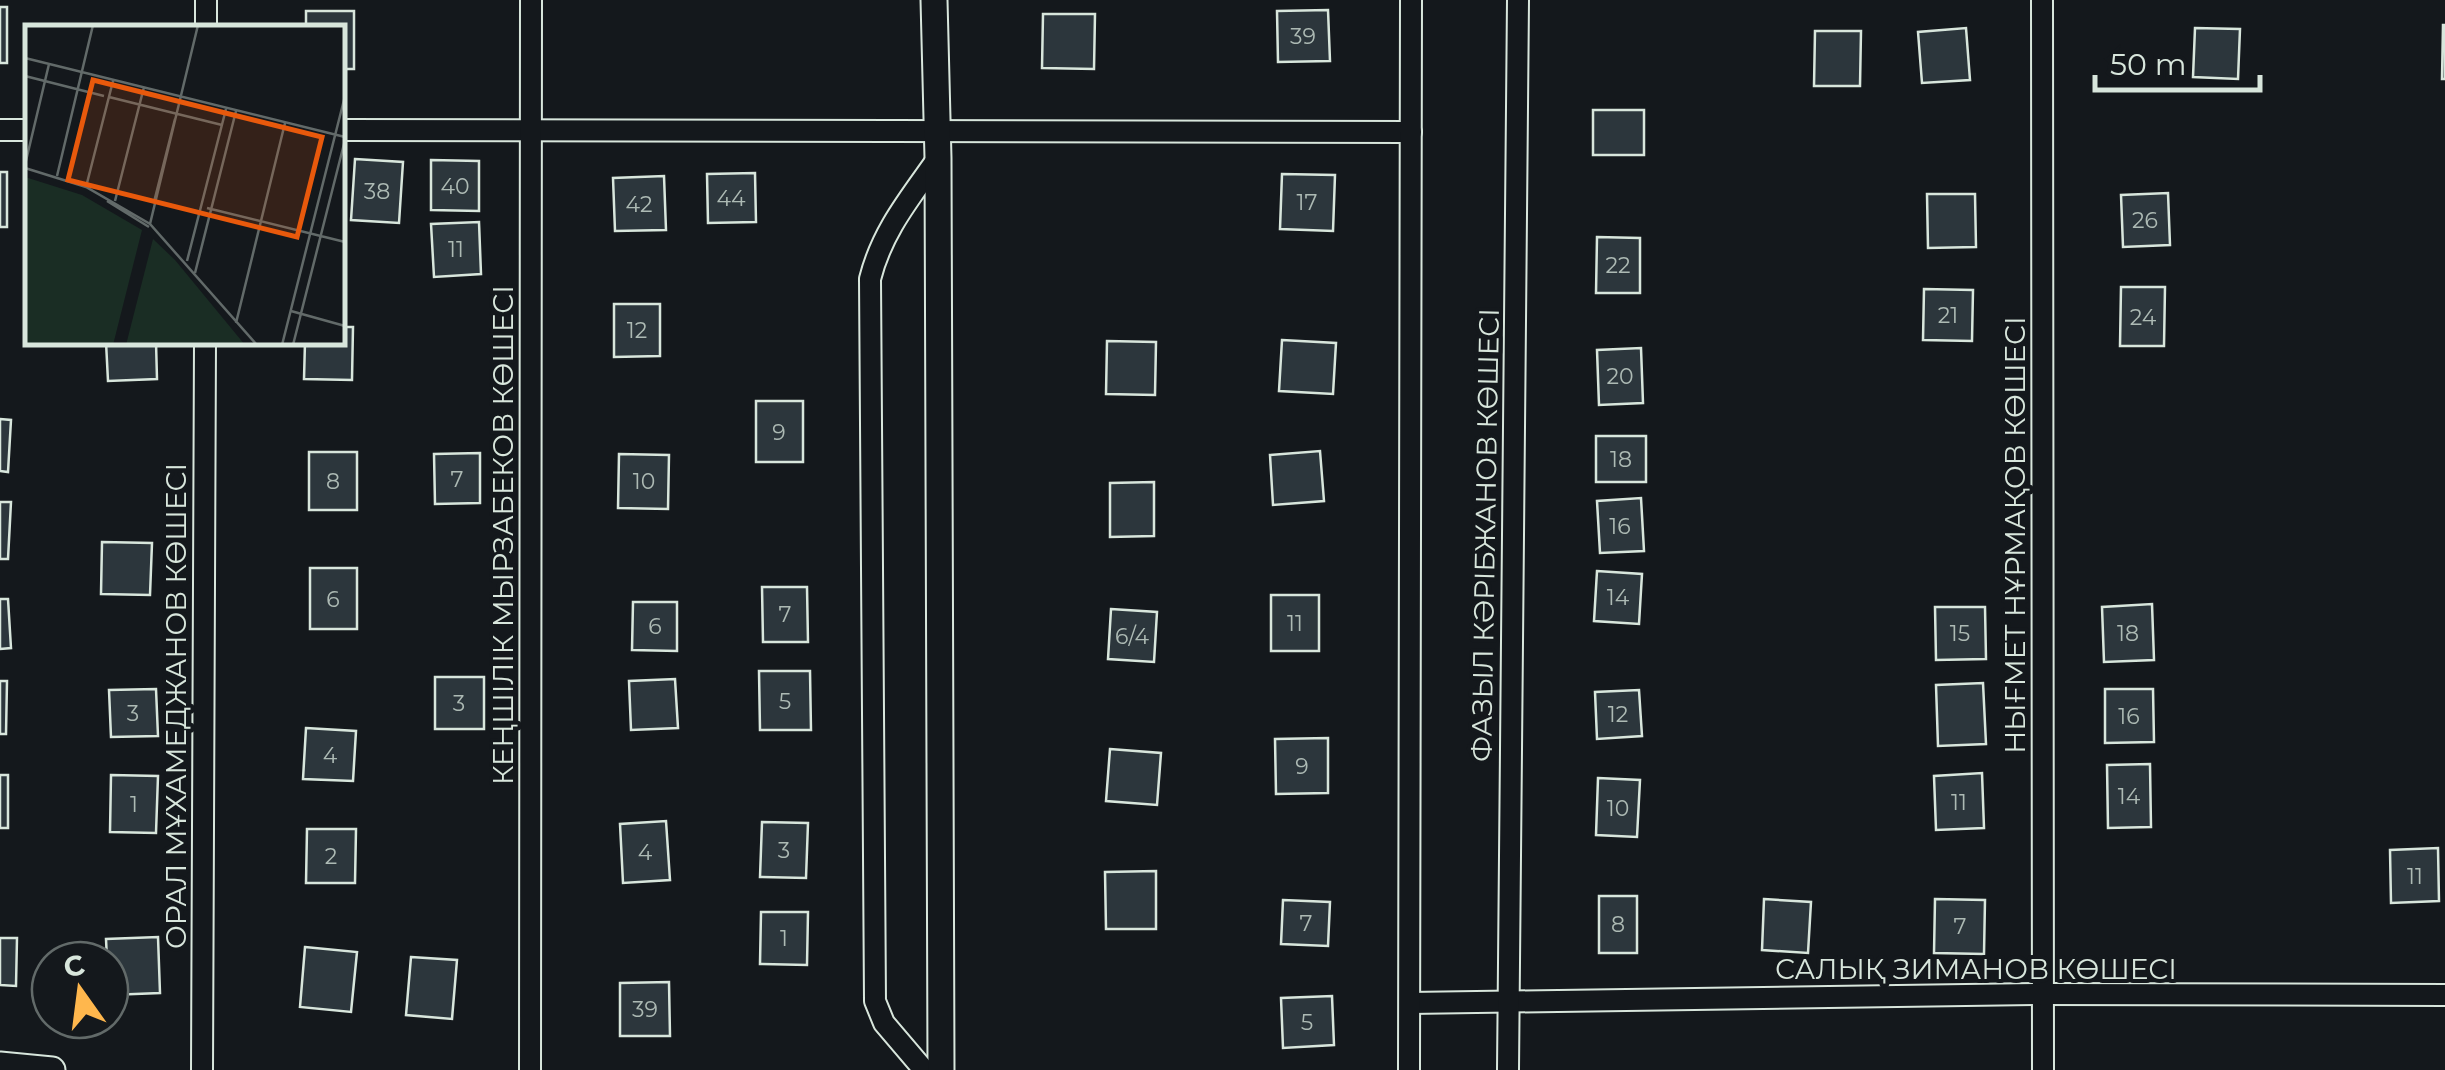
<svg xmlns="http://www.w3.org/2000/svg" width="2445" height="1070" font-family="Montserrat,sans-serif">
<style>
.building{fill:#2c363c;stroke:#d8e6dc;stroke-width:2.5}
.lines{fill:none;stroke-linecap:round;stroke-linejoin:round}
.minor-casing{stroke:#d8e6dc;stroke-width:24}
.tertiary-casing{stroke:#d8e6dc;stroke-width:29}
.minor{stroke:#14181c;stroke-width:20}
.tertiary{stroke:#14181c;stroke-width:25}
.labels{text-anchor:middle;stroke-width:8;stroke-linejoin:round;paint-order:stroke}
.number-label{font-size:22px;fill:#adbab4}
.street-label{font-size:28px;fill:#d8e6dc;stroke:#14181c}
.inset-road{fill:none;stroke:#626a69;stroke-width:2.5}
.view{fill:#e8590c;fill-opacity:0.15;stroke:#e8590c;stroke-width:5}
.inset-edge{fill:none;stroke:#d8e6dc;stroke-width:5}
</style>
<rect width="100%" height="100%" fill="#14181c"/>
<g class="building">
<rect x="0" y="7" width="7" height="56"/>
<path d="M1328,10l2,51 -52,1 -1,-51z"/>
<path d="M306,11h48v58h-12v-41h-36z"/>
<path d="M1043,14h52l-1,55 -52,-1z"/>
<path d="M2443,25h2v54h-3z"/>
<path d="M1966,28l4,52 -48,3 -4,-51z"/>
<path d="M2195,28l45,1 -2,50 -45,-2z"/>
<path d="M1815,31h46l-1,55h-46z"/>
<rect x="1593" y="110" width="51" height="45"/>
<path d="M355,159l48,3 -4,61 -48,-3z"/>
<path d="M431,160l48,1v50l-48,-1z"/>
<rect x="0" y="172" width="7" height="55"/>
<path d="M755,173l1,49 -48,1 -1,-49z"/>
<path d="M1282,174l53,1 -2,56 -53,-2z"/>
<path d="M664,176l2,54 -51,1 -2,-53z"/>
<path d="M2168,193l2,52 -47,2 -2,-52z"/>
<path d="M1927,194h48l1,53 -48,1z"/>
<path d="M479,222l2,52 -47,3 -3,-53z"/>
<path d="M1597,237l43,1v55h-44z"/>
<path d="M2121,287h44l-1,59h-44z"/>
<path d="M1924,289l49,1 -1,51 -49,-1z"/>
<path d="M614,304h46v52l-46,1z"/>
<path d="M342,327h11l-1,53 -48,-1 1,-37h37z"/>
<path d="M1282,340l54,3 -3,51 -54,-3z"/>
<path d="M1107,341l49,1 -1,53 -49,-1z"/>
<path d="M106,342h50l1,37 -49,2z"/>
<path d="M1641,348l2,55 -44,2 -2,-55z"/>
<rect x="756" y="401" width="47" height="61"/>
<path d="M0,419l11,1 -3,52 -8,-1z"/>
<rect x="1596" y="436" width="50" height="46"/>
<path d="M1320,451l4,50 -51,4 -3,-50z"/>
<rect x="309" y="452" width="48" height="58"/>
<path d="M480,453v50l-45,1 -1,-50z"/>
<path d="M619,454l50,1 -1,54 -50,-1z"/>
<path d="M1154,482v54l-44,1v-54z"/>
<path d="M1641,498l3,53 -44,2 -3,-52z"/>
<path d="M0,502h11l-3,57h-8z"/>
<path d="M102,542l50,1 -2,52 -49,-1z"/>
<rect x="310" y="568" width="47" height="61"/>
<path d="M1597,571l45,3 -3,50 -45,-3z"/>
<path d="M762,587h45l1,55h-45z"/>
<rect x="1271" y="595" width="48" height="56"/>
<path d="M0,599h8l3,49 -11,1z"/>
<path d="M633,602h44v49l-45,-1z"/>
<path d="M2152,604l2,56 -50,2 -2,-55z"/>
<path d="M1935,607h50l1,52 -50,1z"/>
<path d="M1111,609l46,3 -3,50 -46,-3z"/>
<path d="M759,671h51l1,59h-51z"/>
<rect x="435" y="677" width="49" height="52"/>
<path d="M675,679l3,49 -47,2 -2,-49z"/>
<path d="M0,681h7l-1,53h-6z"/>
<path d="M1983,683l3,61 -48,2 -2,-61z"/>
<path d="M156,689l2,47 -47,1 -2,-47z"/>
<path d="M2105,689h48l1,53 -49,1z"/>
<path d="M1639,690l3,46 -45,3 -2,-47z"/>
<path d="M306,728l50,3 -3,50 -50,-2z"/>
<path d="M1328,738v55l-52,1 -1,-55z"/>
<path d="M1110,749l51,4 -4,52 -51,-4z"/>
<path d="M2150,764l1,63 -43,1 -1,-63z"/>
<path d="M1982,773l2,55 -48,2 -2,-54z"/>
<rect x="0" y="775" width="8" height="53"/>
<path d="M111,775l47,1 -2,57 -46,-1z"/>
<path d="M1598,778l42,2 -3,57 -41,-2z"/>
<path d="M666,821l4,59 -47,3 -3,-59z"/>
<path d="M762,822l46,1 -2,55 -46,-1z"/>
<path d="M307,829h49l-1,54h-49z"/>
<path d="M2438,848l1,53 -48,2 -1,-53z"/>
<path d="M1156,871v58h-50l-1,-57z"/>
<rect x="1599" y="896" width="38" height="57"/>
<path d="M1764,899l47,3 -3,51 -46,-3z"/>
<path d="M1935,899l50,1 -1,54 -50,-1z"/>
<path d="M1283,900l47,2 -2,44 -47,-2z"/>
<path d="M761,912h47l-1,53 -47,-1z"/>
<path d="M158,937l2,56 -50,2v-35h-3l-1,-21z"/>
<path d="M0,938h17l-1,48 -16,-1z"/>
<path d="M305,947l52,5 -6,60 -51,-5z"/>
<path d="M411,957l46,3 -5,59 -46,-4z"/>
<path d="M669,982l1,54h-50v-53z"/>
<path d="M1332,996l2,49 -51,3 -2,-50z"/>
</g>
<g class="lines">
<defs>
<g id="minor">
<path d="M2042,0l1,1070"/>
<path d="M206,28v-28"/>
<path d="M0,130h28"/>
<path d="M342,130l1069,2"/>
<path d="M1410,1003l632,-9 403,1"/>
<path d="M202,1070l3,-728"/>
<path d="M530,1070l1,-1070"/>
<path d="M924,1070l-40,-47 -9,-22 -5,-722c12,-48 40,-81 68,-121"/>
<path d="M1409,1070l2,-1070"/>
<path d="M1508,1070l10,-1070"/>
</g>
<g id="tertiary">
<path d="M934,0l4,158 3,912"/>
<path d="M0,1065l52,5"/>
</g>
</defs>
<use href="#minor" class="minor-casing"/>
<use href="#tertiary" class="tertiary-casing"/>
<use href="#minor" class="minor"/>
<use href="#tertiary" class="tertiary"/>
</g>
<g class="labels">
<g class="number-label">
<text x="1303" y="44">39</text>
<text x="455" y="194">40</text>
<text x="377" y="199">38</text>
<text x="731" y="206">44</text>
<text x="1307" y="210">17</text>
<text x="639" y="212">42</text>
<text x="2145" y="228">26</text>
<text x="456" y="257">11</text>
<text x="1618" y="273">22</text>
<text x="1948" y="323">21</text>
<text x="2143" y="325">24</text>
<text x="637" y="338">12</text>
<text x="1620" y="384">20</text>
<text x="779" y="440">9</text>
<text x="1621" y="467">18</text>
<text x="457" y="487">7</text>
<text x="333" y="489">8</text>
<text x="644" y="489">10</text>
<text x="1620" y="534">16</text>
<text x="1618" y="605">14</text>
<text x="333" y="607">6</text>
<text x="785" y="622">7</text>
<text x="1295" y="631">11</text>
<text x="655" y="634">6</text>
<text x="1960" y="641">15</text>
<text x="2128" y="641">18</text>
<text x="1132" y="644">6/4</text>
<text x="785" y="709">5</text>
<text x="459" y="711">3</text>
<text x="133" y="721">3</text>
<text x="1618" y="722">12</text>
<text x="2129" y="724">16</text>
<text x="330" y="763">4</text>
<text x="1302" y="774">9</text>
<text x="2129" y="804">14</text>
<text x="1959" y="810">11</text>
<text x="134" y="812">1</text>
<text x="1618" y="816">10</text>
<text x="784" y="858">3</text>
<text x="645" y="860">4</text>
<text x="331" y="864">2</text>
<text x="2415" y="884">11</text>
<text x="1306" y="931">7</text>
<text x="1618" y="932">8</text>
<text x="1960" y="934">7</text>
<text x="784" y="946">1</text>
<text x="645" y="1017">39</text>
<text x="1307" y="1030">5</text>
</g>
<g class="street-label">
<text transform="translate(503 535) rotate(-90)" y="10">КЕҢШІЛІК МЫРЗАБЕКОВ КӨШЕСІ</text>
<text transform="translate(1485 535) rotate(-89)" y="10">ФАЗЫЛ КӘРІБЖАНОВ КӨШЕСІ</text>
<text transform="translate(2015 535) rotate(-90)" y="10">НЫҒМЕТ НҰРМАҚОВ КӨШЕСІ</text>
<text transform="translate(176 706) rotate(-90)" y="10">ОРАЛ МҰХАМЕДЖАНОВ КӨШЕСІ</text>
<text x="1976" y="979">САЛЫҚ ЗИМАНОВ КӨШЕСІ</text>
</g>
</g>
<g transform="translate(25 25)">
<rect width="320" height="320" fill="#14181c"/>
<path d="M0,152l57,18 60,35 -29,115h-88zM128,214l22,21 70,85h-119z" fill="#1a2d24"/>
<path class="inset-road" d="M0,33l320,79M0,51l79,20M84,72l113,28M0,140l24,-101M0,143l61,19 64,37 107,121M32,151l36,-151M61,162l27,-106M82,176l42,26M90,176l29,-114M129,177l21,-83M182,183l138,34M125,199l48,-199M162,236l39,-152M170,248l41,-162M266,286l54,15M211,298l49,-200M257,320l63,-249M268,320l52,-205"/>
<path class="view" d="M68,55l229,57 -25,100 -229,-57z"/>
<rect width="320" height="320" class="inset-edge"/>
</g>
<g transform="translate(80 990) rotate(346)"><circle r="48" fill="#14181c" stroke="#626a69" stroke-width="2.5"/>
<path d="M0-8L18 38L0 25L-18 38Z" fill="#ffb74d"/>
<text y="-15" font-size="28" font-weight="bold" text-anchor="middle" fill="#d8e6dc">С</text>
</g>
<path d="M2095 75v15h165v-15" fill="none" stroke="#d8e6dc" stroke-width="5"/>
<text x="2110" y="75" font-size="30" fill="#d8e6dc" stroke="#14181c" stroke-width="8" paint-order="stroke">50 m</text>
</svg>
